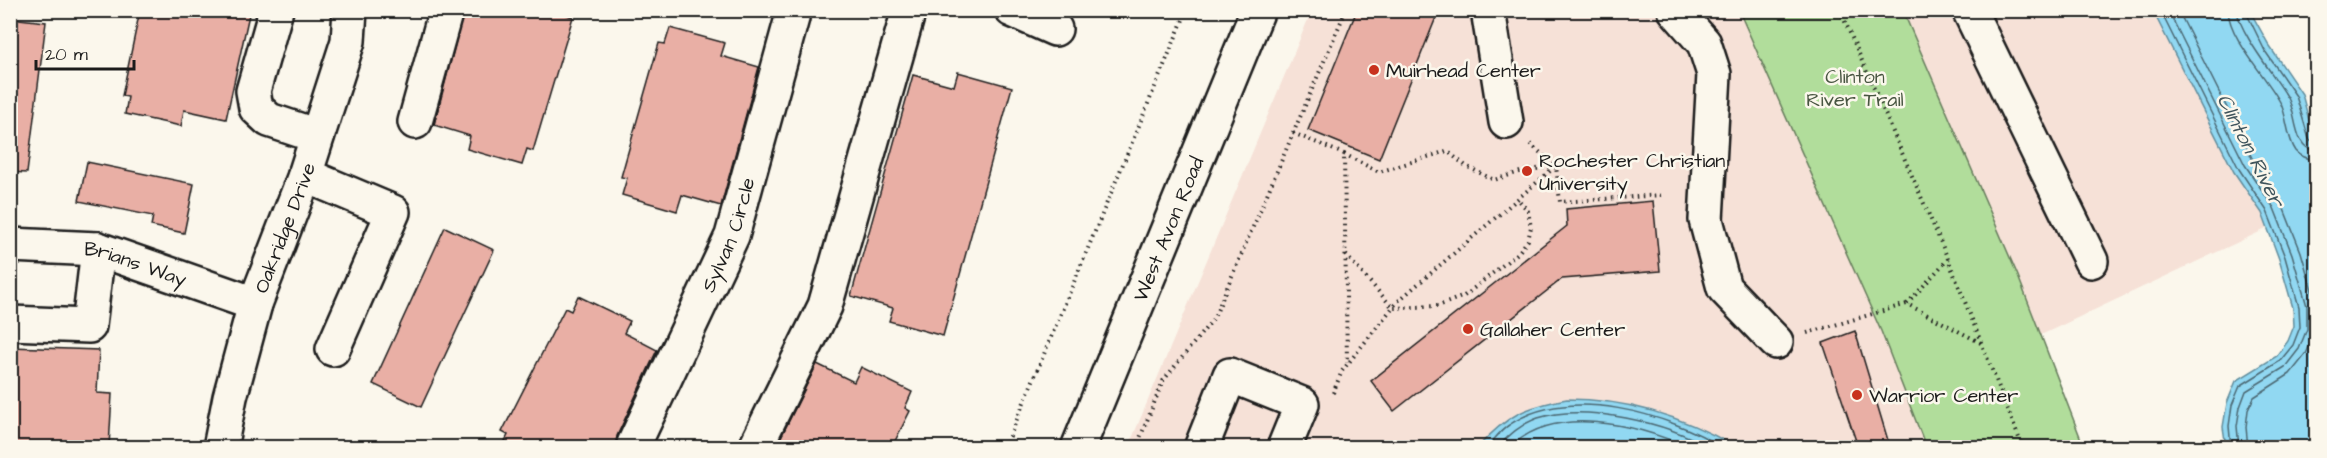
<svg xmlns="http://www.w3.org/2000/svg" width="2327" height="458" font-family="'Architects Daughter',sans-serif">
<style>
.built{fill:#f6e1d7}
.green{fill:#b1dd9b;stroke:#667c5c;stroke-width:1.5}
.water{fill:#91d8f2;stroke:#628d9c;stroke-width:1.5}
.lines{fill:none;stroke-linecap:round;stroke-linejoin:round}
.shore{stroke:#4b6772;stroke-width:1.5}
.building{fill:#e9afa5;stroke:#1c1c1c;stroke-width:1.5}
.minor-casing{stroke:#1c1c1c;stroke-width:38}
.major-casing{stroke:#1c1c1c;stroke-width:38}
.path{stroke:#1c1c1c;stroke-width:4;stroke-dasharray:1.5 4.5;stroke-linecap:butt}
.minor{stroke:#fbf7ec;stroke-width:33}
.major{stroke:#fbf7ec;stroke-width:33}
.poi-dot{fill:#c8321e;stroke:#fbf7ec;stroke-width:2}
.labels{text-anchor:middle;stroke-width:5;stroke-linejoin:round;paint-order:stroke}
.poi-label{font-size:20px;fill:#1c1c1c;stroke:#fbf7ec;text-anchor:start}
.park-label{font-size:20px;fill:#495642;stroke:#fbf7ec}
.street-label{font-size:20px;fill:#1c1c1c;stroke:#fbf7ec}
.water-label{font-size:21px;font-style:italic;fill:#3f545c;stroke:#fbf7ec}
</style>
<rect width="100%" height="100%" fill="#fbf7ec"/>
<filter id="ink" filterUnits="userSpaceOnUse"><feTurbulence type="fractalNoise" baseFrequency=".0167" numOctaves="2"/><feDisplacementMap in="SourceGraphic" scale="12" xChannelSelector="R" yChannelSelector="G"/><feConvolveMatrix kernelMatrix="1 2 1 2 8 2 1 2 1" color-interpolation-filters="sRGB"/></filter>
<g filter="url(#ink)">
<g class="built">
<path d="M1312,10l427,1 142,320 45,116 -798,1z"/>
<path d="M1903,11h250l81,161 28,41 6,15 -227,107 -23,-59z"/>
</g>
<path class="green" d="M1739,11h164l115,265 66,171h-158l-45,-116z"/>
<g class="water">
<path d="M2153,11h97l20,36 32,47 14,52v301h-90l-3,-20 4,-24 9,-22 41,-25 11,-15 6,-15 -1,-18 -14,-49 -17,-46 -28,-41z"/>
<path d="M1567,399c60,0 117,18 169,48h-258c29,-32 47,-40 89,-48z"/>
</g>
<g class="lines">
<g class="shore">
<path d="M2160,10l79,159 28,42 18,46 14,50 1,20 -7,18 -13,16 -40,25 -8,19 -3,21 2,22"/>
<path d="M2168,10l77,155 29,43 18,46 15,52v23l-8,20 -14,18 -39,24 -6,16 -3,19 2,22"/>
<path d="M2178,10l75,150 29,44 19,48 15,52v26l-10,24 -16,20 -36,23 -6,13 -2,17 2,21"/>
<path d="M2228,10c1,29 39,67 52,92 8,15 6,35 16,49 5,6 12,8 20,9"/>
<path d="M2237,10c2,23 39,67 51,88 9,16 5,51 28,53"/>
<path d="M2245,10l20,41 31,45 13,43 7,4"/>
<path d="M1486,448c8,-8 15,-18 23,-23 60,-41 159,-11 215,23"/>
<path d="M1497,448c12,-13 24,-24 41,-30 47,-15 130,5 172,30"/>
<path d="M1510,448c43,-45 129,-23 179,0"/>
</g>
</g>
<g class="building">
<path d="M140,10h110l-24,109 -42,-9 -3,16 -56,-12 3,-17 -6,-1z"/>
<path d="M464,10h104l-1,5 6,2 -40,134 -6,-2 -5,16 -55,-16 3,-13 -36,-11z"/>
<path d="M1357,10h82l-60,149 -71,-29z"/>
<path d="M10,18l36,4 -19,151 -17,-1z"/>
<path d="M670,28l55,15 -4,13 38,11 -38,139 -39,-11 -5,16 -55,-16 5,-17 -6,-1 24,-85 14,-49 6,1z"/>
<path d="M958,72l54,15 -69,249 -54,-15 4,-13 -42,-12 62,-221 41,11z"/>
<path d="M87,162l107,22 -10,49 -33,-7 2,-10 -74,-15z"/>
<path d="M1653,201l7,70 -98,8 -168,132 -23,-30 196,-155 -1,-17z"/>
<path d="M445,227l49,23 -73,157 -48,-23z"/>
<path d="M578,296l52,25 -6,12 33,17 -40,86 -1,7 -2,4h-112l6,-12 -6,-3 63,-124 6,3z"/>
<path d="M1855,331l35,116h-32l-35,-104z"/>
<path d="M10,347l89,3 -2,43 15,1 -3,53 -99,-1z"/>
<path d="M817,364l37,18 7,-15 51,25 -7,16 5,3 -18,36h-116z"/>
</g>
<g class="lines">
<defs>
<g id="minor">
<path d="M276,10l-23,81 3,17 13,12 48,16"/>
<path d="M1012,10l43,19"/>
<path d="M1488,10l18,112"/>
<path d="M1675,10l29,33 10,31 -8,146 18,68 52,54"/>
<path d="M1969,10l122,251"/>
<path d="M415,122l31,-112"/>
<path d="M305,175l88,37 -60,137"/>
<path id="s1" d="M10,245l88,4 157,55"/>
<path d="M10,323l79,3 9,-77"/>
<path id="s2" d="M220,448l10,-51 25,-93 50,-129 43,-134 2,-31"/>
<path id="s3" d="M635,448l-1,-4 98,-208 60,-218 -1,-8"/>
<path d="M755,448l70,-142 84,-296"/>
<path d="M1201,448l29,-73 72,29 -18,44"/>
</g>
<g id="major">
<path id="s4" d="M1078,448l180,-438"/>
</g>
</defs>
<use href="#minor" class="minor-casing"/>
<use href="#major" class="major-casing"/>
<g class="path">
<path d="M1840,10l108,249 75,189"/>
<path d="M1293,133l51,21 3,209"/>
<path d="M1344,154l35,18 68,-21 19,15 28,14 29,-9 33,-5 4,36 101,-7"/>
<path d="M1346,255l47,53 45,-2 26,-10 54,-43 10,-13 3,-13 -3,-16 -10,-12"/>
<path d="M1907,304l41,-45"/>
<path d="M1807,333l100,-29 74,39"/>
<path d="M1333,393l9,-22 55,-69 159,-136 -26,-22"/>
<path d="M1005,448l182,-438"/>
<path d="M1136,448l27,-67 51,-63 132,-308"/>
</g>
<use href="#minor" class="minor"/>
<use href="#major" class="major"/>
</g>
</g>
<g class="poi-dot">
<circle cx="1374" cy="70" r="6"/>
<circle cx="1527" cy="171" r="6"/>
<circle cx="1468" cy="329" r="6"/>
<circle cx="1857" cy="395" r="6"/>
</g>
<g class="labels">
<g class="poi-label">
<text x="1386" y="77">Muirhead Center</text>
<text x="1539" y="167">Rochester Christian<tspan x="1539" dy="23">University</tspan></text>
<text x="1480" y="336">Gallaher Center</text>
<text x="1869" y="402">Warrior Center</text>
</g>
<g class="park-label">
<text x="1855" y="83">Clinton<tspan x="1855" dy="23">River Trail</tspan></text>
</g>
<g class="street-label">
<text dy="7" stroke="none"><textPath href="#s2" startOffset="230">Oakridge Drive</textPath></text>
<text dy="7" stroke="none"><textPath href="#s4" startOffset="237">West Avon Road</textPath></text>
<text dy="7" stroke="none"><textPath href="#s3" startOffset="234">Sylvan Circle</textPath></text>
<text dy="7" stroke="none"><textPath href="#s1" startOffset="128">Brians Way</textPath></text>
</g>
<g class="water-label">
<text transform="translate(2251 150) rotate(63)" y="7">Clinton River</text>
</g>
</g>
<rect width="2327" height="458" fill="none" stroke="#fbf7ec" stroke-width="36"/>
<rect x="18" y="18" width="2291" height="422" fill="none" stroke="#1c1c1c" stroke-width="2" filter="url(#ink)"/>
<path d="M36 60v9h98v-9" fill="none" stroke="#1c1c1c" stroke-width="3"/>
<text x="45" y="60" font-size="18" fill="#1c1c1c" stroke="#fbf7ec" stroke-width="4.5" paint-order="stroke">20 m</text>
</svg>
